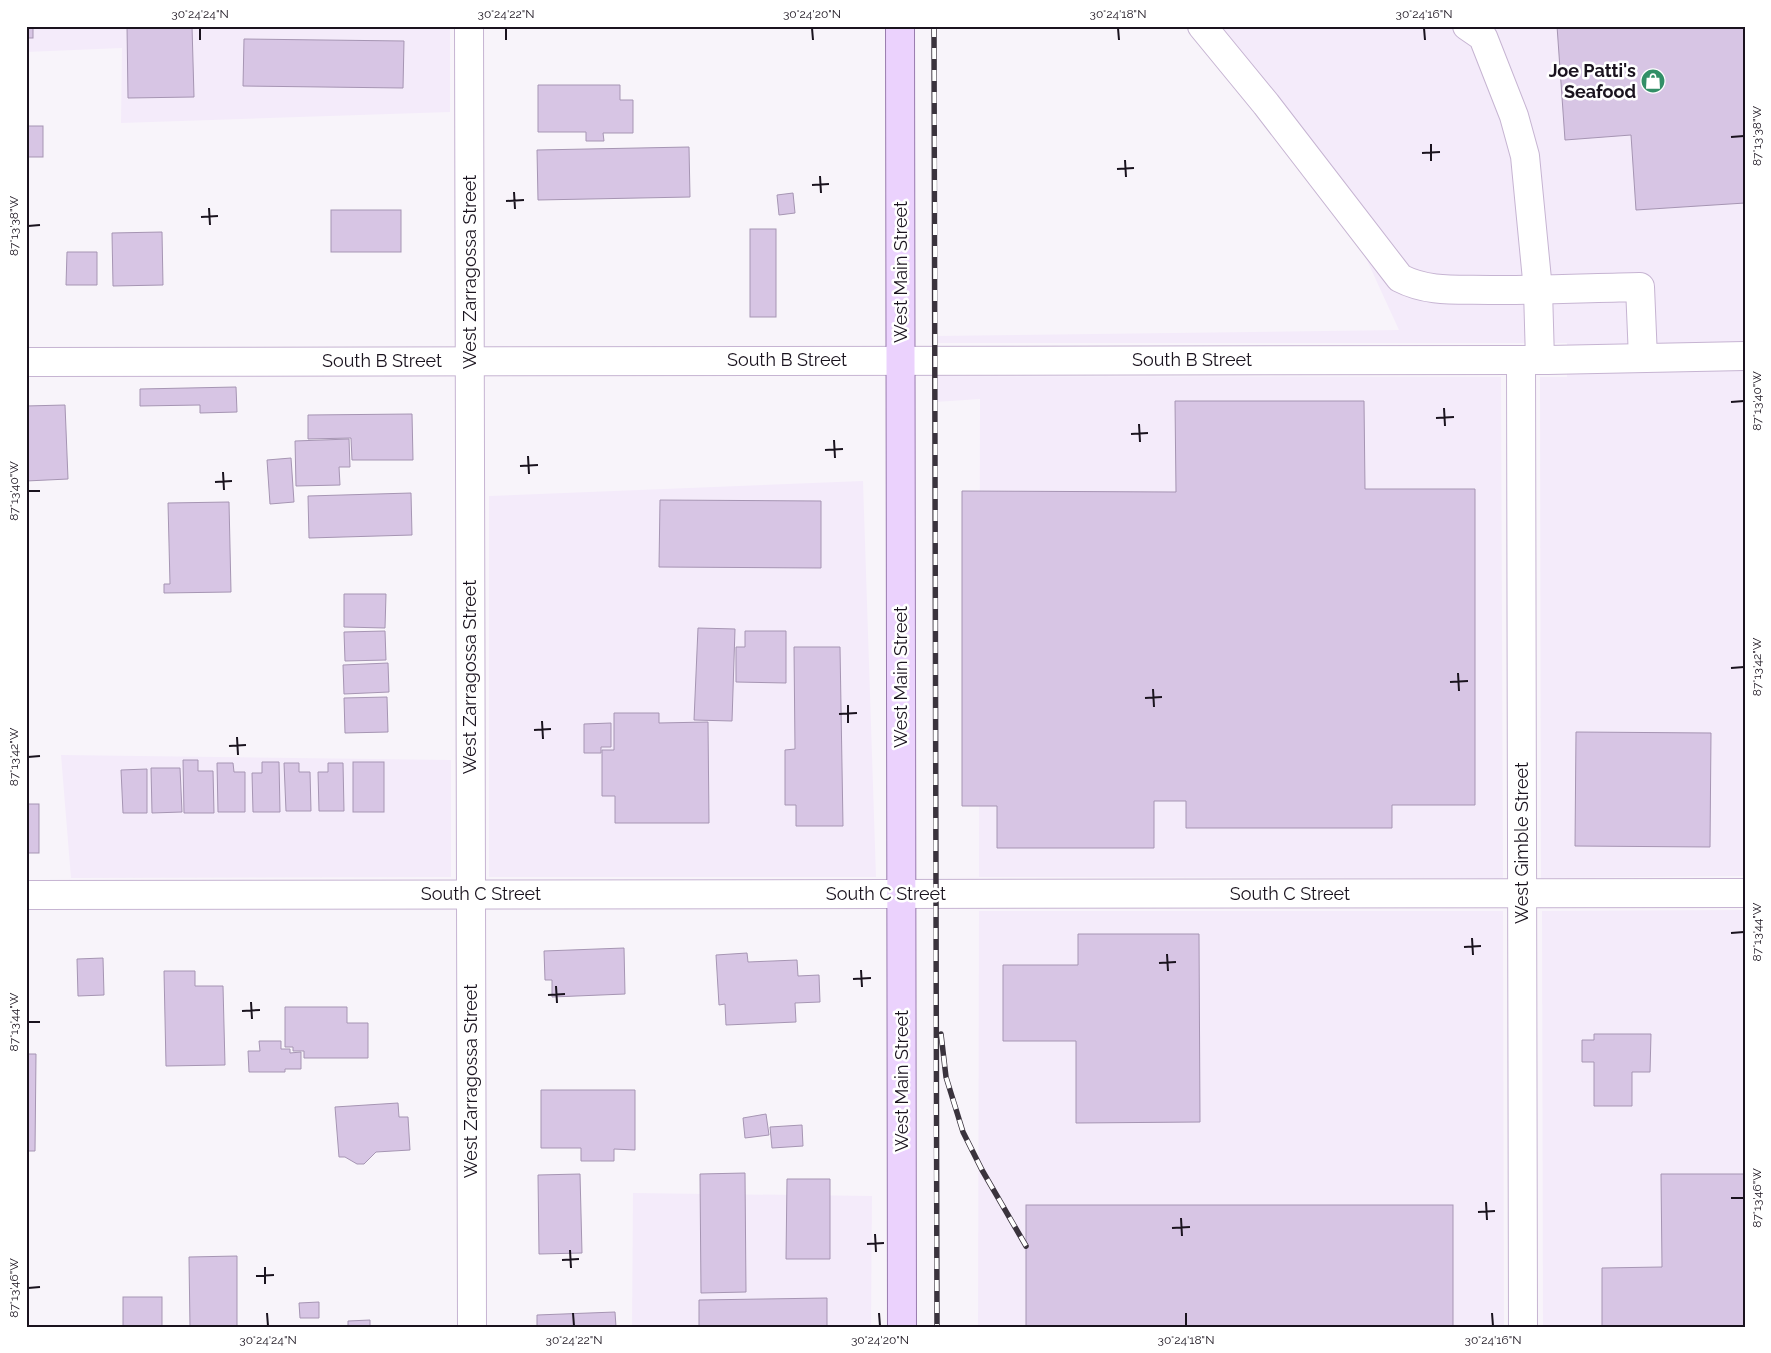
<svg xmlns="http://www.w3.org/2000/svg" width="1771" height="1353" font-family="Raleway,sans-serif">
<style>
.built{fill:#f4ebfa}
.building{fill:#d7c5e4;stroke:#a695b3}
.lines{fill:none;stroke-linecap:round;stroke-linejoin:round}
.minor-casing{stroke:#c6b4d2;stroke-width:30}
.major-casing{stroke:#997cae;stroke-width:30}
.minor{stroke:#fff;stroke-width:28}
.major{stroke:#ebd2fd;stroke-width:28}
.rail-casing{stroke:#3a333d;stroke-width:5.5}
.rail{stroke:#fff;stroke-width:4;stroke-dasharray:11;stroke-linecap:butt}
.ticks{fill:none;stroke:#1a131e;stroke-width:2}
.labels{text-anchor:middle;stroke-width:5;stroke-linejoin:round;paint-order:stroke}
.poi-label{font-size:18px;font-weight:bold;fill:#1a131e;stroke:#fff;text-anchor:end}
.street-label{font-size:18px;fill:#1a131e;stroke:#fff}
.neatline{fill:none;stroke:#1a131e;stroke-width:2}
.ticks-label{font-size:12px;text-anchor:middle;fill:#1a131e}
</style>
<rect width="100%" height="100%" fill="#f8f4fa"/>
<g class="built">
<path d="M26,26h424v86l-329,11 1,-75 -96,4z"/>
<path d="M1204,26h541v850l-204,2 -1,-501h27v-34h-632v-7l464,-6 -40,-87z"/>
<path d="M935,376l566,1 2,501 -524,-1 1,-478 -45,3z"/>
<path d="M863,481l13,396h-387v-381z"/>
<path d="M61,755l390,5v117l-380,1z"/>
<path d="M1745,910v417h-202l-1,-416z"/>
<path d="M979,911h524l1,416h-526z"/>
<path d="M633,1193l239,3 -1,131h-239z"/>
</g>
<g class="building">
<rect x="26" y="26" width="7" height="12"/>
<path d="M127,26h65l2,71 -66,1z"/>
<path d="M1557,26h188v177l-109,7 -5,-75 -66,5z"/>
<path d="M244,39l160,2 -1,47 -160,-2z"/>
<path d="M538,85h82v15h13v33h-30l1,8h-18v-9h-48z"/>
<rect x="26" y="126" width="17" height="31"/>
<path d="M689,147l1,50 -152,3 -1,-50z"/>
<path d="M793,193l2,20 -16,2 -2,-20z"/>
<rect x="331" y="210" width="70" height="42"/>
<rect x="750" y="229" width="26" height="88"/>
<path d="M162,232l1,53 -50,1 -1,-53z"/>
<path d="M67,252h30v33h-31z"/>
<path d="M236,387l1,25 -37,1v-8l-60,1v-17z"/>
<path d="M1175,401h189l1,88h110v316h-83v23h-206v-27h-32v47h-157v-42h-35v-315l214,1z"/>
<path d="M65,405l3,74 -42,2v-75z"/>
<path d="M412,414l1,46h-61l-1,-22 -43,1v-24z"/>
<path d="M349,439l1,28h-11l1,18 -44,1 -1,-45z"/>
<path d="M291,458l3,44 -24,2 -3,-44z"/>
<path d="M411,493l1,42 -103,3 -1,-42z"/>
<path d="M660,500l161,1v67l-162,-1z"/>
<path d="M229,502l2,90 -67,1v-9h6l-2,-81z"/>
<path d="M344,594h42l-1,34 -41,-1z"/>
<path d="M698,628l37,1 -3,92 -38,-1z"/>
<path d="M385,631l1,29 -41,1 -1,-29z"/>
<path d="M745,631h41v52l-50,-1v-35h9z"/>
<path d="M794,647h46l3,179h-47v-21h-11v-55l10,-1z"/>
<path d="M388,663l1,29 -45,2 -1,-29z"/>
<path d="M387,697l1,35 -43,1 -1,-35z"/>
<path d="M614,713h45v10l49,-1 1,101h-94v-27h-13v-46h12z"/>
<path d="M611,723v24h-10v6h-17v-29z"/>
<path d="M1576,732l135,1 -1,114 -135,-1z"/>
<path d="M183,760h15v11h15l1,42h-30z"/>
<path d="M262,762h17l1,50h-27l-1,-39h10z"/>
<rect x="353" y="762" width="31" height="50"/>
<path d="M217,763h16l1,9h11v40h-27z"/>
<path d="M284,763h15v9h11l1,39h-25z"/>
<path d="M328,763h15l1,48h-25l-1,-39h10z"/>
<path d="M151,768h29l2,44 -30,1z"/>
<path d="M147,769v44h-24l-2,-43z"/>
<rect x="26" y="804" width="13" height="49"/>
<path d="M1078,934h121l1,188 -124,1v-82h-73v-76h75z"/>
<path d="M624,948l1,46 -73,3v-17h-7l-1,-29z"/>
<path d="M747,953l1,9 49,-2 1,16 21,-1 1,27 -25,1 1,19 -70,3 -1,-21 -6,1 -3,-50z"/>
<path d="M103,958l1,37 -26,1 -1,-37z"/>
<path d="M164,971h31v15h28l2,79 -59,1z"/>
<path d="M285,1007h62v16h21v35h-64v-7h-11v-4h-8z"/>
<path d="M1594,1034h57l-1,38h-18v34h-38v-44h-12v-22h12z"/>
<path d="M259,1041h22v8h9v4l11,-1v17h-16v3h-36l-1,-21h12z"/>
<path d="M26,1054h10l-1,97h-9z"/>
<path d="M541,1090h94v60l-21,-1v12h-33v-13h-40z"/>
<path d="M398,1103l1,14h9l2,33 -34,2 -12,12h-7l-12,-7h-6l-4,-50z"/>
<path d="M766,1114l3,21 -24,3 -2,-20z"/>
<path d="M802,1125l1,21 -31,2 -2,-21z"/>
<path d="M745,1173l1,119 -45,1 -1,-119z"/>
<path d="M580,1174l2,79 -43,1 -1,-79z"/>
<path d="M1661,1174h84v153h-143v-59l60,-1z"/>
<path d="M787,1179h43v80h-44z"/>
<rect x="1026" y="1205" width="427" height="122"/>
<path d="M237,1256v71h-47l-1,-70z"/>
<rect x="123" y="1297" width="39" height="30"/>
<path d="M827,1298v29h-128v-27z"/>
<path d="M319,1302v16h-19l-1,-15z"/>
<path d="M615,1312l1,15h-79v-12z"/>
<path d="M370,1320v7h-22v-6z"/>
</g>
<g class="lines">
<defs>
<g id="minor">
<path d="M469,26l3,1301"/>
<path d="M1202,26l64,78 134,174c29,15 59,11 90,12 50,0 100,-2 150,-3l3,71"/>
<path d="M1467,26l16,11 31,79 11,40 13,134 2,70"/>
<path d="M1521,360l2,967"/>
<path d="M26,362l1522,-2 197,-4"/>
<path d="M26,895l1719,-2"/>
</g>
<path id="major" d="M900,26l2,1301"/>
</defs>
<use href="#minor" class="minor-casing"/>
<use href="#major" class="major-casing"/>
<use href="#minor" class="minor"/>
<use href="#major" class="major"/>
<defs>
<g id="rail">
<path d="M934,26c3,434 0,867 3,1301"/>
<path d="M941,1034l5,43 17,55 19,38 44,76"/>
</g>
</defs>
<use href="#rail" class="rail-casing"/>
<use href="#rail" class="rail"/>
</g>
<path class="ticks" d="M200,28v12M506,28v12M812,28l1,12M1118,28l1,12M1424,28l1,12M1731,137l13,-1M1431,144v17M1422,153l18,-1M1125,160l1,17M1117,169l17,-1M820,176l1,17M812,185l17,-1M514,192l1,17M506,201l18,-1M209,208l1,17M201,217l17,-1M28,226l12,-1M1731,402l13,-1M1444,408l1,18M1436,418l18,-1M1139,424l1,18M1131,434l17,-1M834,440l1,18M825,450l18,-1M528,456l1,18M520,466l18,-1M223,472l1,18M215,482l17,-1M28,491h12M1731,668l13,-1M1458,673l1,18M1450,682l18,-1M1153,689l1,18M1145,698l17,-1M848,705v18M839,714l18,-1M542,721l1,18M534,730l17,-1M237,737l1,18M229,746l17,-1M28,757l12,-1M1731,933l13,-1M1472,938l1,17M1464,947l17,-1M1167,954l1,17M1159,963l17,-1M861,970l1,17M853,979l18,-1M556,986l1,17M548,995l17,-1M251,1002l1,17M242,1011l18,-1M28,1022h12M1731,1198h13M1486,1202l1,18M1478,1212l17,-1M1181,1218l1,18M1172,1228l18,-1M875,1234l1,18M867,1244l17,-1M570,1250l1,18M562,1260l17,-1M265,1267v17M256,1276l18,-1M28,1288l12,-1M267,1313l1,13M573,1313l1,13M879,1313l1,13M1186,1313v13M1492,1313l1,13"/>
<defs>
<symbol id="shop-disc" viewBox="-11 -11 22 22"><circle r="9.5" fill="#328f67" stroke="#fff"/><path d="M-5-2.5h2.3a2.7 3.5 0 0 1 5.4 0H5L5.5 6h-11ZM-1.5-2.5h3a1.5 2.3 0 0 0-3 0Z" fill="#fff"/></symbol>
</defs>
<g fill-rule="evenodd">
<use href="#shop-disc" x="1639" y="67" width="28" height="28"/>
</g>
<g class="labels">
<g class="poi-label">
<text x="1636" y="77">Joe Patti's<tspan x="1636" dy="21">Seafood</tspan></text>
</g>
<g class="street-label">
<text transform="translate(470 272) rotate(-90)" y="6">West Zarragossa Street</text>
<text transform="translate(901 272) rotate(-90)" y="6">West Main Street</text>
<text x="787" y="366">South B Street</text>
<text x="1192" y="366">South B Street</text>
<text x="382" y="367">South B Street</text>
<text transform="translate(470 677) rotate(-90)" y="6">West Zarragossa Street</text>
<text transform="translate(901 677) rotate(-90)" y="6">West Main Street</text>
<text transform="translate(1522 843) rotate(-90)" y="6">West Gimble Street</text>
<text x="481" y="900">South C Street</text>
<text x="886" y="900">South C Street</text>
<text x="1290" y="900">South C Street</text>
<text transform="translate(471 1081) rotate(-90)" y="6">West Zarragossa Street</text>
<text transform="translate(902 1081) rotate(-90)" y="6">West Main Street</text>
</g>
</g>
<rect width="1771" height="1353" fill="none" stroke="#ffffff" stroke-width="55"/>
<rect x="28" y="28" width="1716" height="1298" class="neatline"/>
<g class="ticks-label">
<text x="200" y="18">30°24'24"N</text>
<text x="506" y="18">30°24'22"N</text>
<text x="812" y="18">30°24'20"N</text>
<text x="1118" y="18">30°24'18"N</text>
<text x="1424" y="18">30°24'16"N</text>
<text transform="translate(1757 136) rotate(-90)" y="4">87°13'38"W</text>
<text transform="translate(14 226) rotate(-90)" y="4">87°13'38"W</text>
<text transform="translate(1757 401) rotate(-90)" y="4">87°13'40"W</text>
<text transform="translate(14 491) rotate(-90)" y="4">87°13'40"W</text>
<text transform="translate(1757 667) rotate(-90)" y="4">87°13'42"W</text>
<text transform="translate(14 757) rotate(-90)" y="4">87°13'42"W</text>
<text transform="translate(1757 932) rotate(-90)" y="4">87°13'44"W</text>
<text transform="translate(14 1022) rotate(-90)" y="4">87°13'44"W</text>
<text transform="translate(1757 1198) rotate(-90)" y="4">87°13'46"W</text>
<text transform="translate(14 1288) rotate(-90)" y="4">87°13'46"W</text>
<text x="268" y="1344">30°24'24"N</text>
<text x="574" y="1344">30°24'22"N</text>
<text x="880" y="1344">30°24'20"N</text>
<text x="1186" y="1344">30°24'18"N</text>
<text x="1493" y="1344">30°24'16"N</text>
</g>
</svg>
